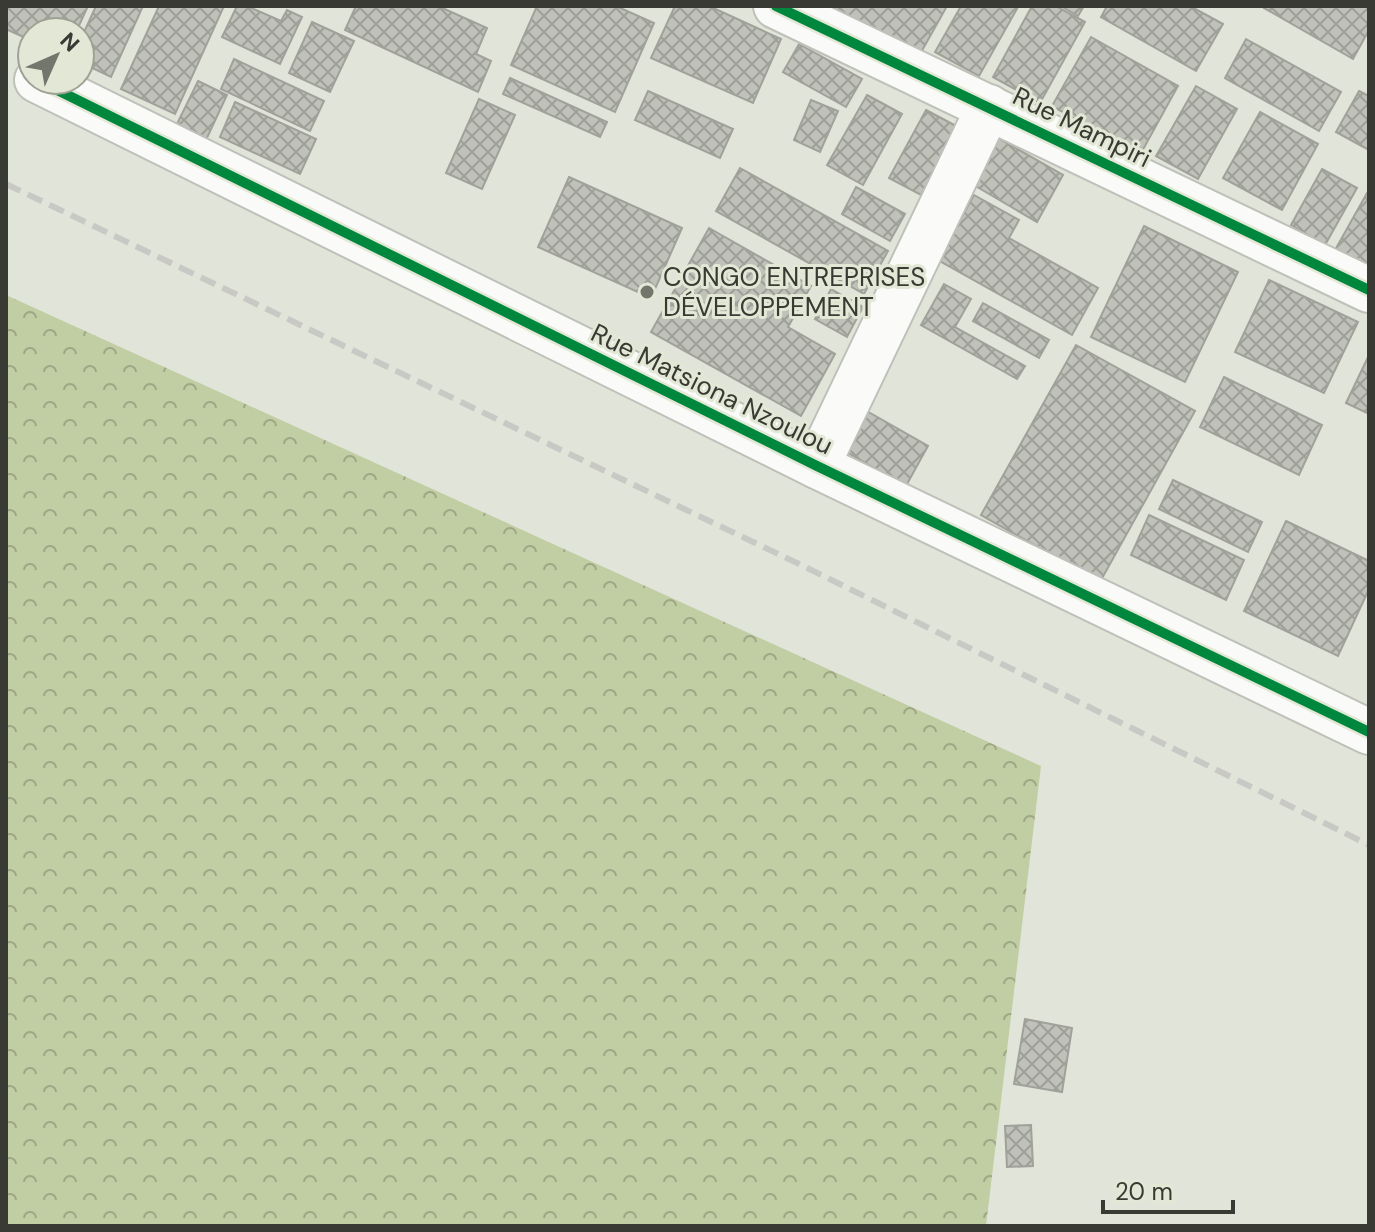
<svg xmlns="http://www.w3.org/2000/svg" width="1375" height="1232" font-family="'DM Sans',sans-serif">
<style>
.forest{fill:url(#forest-crowns)}
.building{fill:url(#building-cross-hatch);stroke:#a0a29a;stroke-width:2}
.lines{fill:none;stroke-linecap:round;stroke-linejoin:round}
.minor-casing{stroke:#bec1b9;stroke-width:48}
.minor{stroke:#fafbf9;stroke-width:44}
.rail{stroke:#c8c9c5;stroke-width:6;stroke-dasharray:16 8;stroke-linecap:butt}
.cycleway-casing{stroke:#e2e8d5;stroke-width:15}
.cycleway{stroke:#00873e;stroke-width:10}
.poi-dot{fill:#73766d;stroke:#e2e8d5;stroke-width:3}
.labels{text-anchor:middle;stroke-width:6;stroke-linejoin:round;paint-order:stroke}
.street-label{font-size:26px;fill:#383a33;stroke:#e2e8d5}
.poi-label{font-size:26px;fill:#383a33;stroke:#e2e8d5;text-anchor:start}
</style>
<defs>
<pattern id="forest-crowns" width="20" height="18" patternUnits="userSpaceOnUse" patternTransform="scale(2)"><rect width="20" height="18" fill="#c1cda3"/><path d="M2 6a3 3 0 1 1 6 0M12 15a3 3 0 1 1 6 0" fill="none" stroke="#9ea785"/></pattern>
<pattern id="building-cross-hatch" width="8" height="8" patternUnits="userSpaceOnUse" patternTransform="scale(2)"><rect width="8" height="8" fill="#c0c2ba"/><path d="M0 0l8 8M0 8l8-8" fill="none" stroke="#9d9f98"/></pattern>
</defs>
<rect width="100%" height="100%" fill="#e1e4d9"/>
<path class="forest" d="M6,295l1035,471 -55,460h-980z"/>
<g class="building">
<path d="M6,6h82l-12,26h-44v9l-26,-12z"/>
<path d="M96,6h47l-32,71 -31,-15v-21z"/>
<path d="M159,6h65l-49,108 -54,-25z"/>
<path d="M237,6h10l34,15 6,-11 15,7 -22,47 -58,-27z"/>
<path d="M356,6h82l49,22 -11,26 15,7 -13,31 -133,-62z"/>
<path d="M537,6h79l38,17 -39,89 -104,-47z"/>
<path d="M675,6h34l72,33 -28,64 -102,-45z"/>
<path d="M829,6h118l-28,50z"/>
<path d="M961,6l57,1 -39,69 -44,-24z"/>
<path d="M1032,6h24l29,16 -45,81 -47,-26z"/>
<path d="M1061,6h23l-6,10z"/>
<path d="M1107,6h83l33,18 -27,47 -95,-54z"/>
<path d="M1265,6h104v24l-16,29 -89,-51z"/>
<path d="M312,22l42,19 -24,51 -41,-19z"/>
<path d="M1091,37l87,49 -38,69 -88,-49z"/>
<path d="M1246,39l95,53 -22,39 -94,-53z"/>
<path d="M799,44l63,35 -16,28 -63,-35z"/>
<path d="M234,59l90,42 -14,30 -89,-42z"/>
<path d="M510,78l97,44 -7,15 -97,-43z"/>
<path d="M198,81l29,14 -21,45 -30,-14z"/>
<path d="M1196,86l41,23 -39,70 -42,-23z"/>
<path d="M648,91l85,38 -13,29 -85,-38z"/>
<path d="M1359,91l10,5v54l-33,-18z"/>
<path d="M867,95l35,19 -39,71 -36,-20z"/>
<path d="M479,99l36,16 -33,74 -36,-16z"/>
<path d="M811,100l27,11 -18,41 -26,-12z"/>
<path d="M235,102l81,37 -16,35 -80,-37z"/>
<path d="M926,110l32,17 -37,68 -32,-17z"/>
<path d="M1260,112l58,32 -36,66 -59,-32z"/>
<path d="M998,138l65,37 -26,47 -65,-38z"/>
<path d="M740,168l148,83 -24,43 -148,-83z"/>
<path d="M1322,169l35,19 -32,57 -34,-20z"/>
<path d="M569,177l113,51 -31,70 -113,-51z"/>
<path d="M856,187l49,27 -15,27 -48,-27z"/>
<path d="M1367,193l2,1v75l-34,-19z"/>
<path d="M974,195l45,25 -10,18 89,50 -26,47 -134,-75z"/>
<path d="M1144,226l94,46 -53,110 -94,-45z"/>
<path d="M709,228l102,58 -23,41 47,27 -34,62 -150,-84z"/>
<path d="M1269,280l89,42 -34,71 -89,-41z"/>
<path d="M944,284l27,15 -16,28 70,39 -8,13 -96,-54z"/>
<path d="M831,289l32,18 -16,30 -32,-18z"/>
<path d="M983,303l66,37 -10,18 -66,-37z"/>
<path d="M1076,345l119,66 -95,171 -119,-67z"/>
<path d="M1369,355v59l-23,-11z"/>
<path d="M1224,377l98,48 -23,50 -99,-48z"/>
<path d="M865,410l63,36 -22,40 -63,-36z"/>
<path d="M1173,480l89,42 -14,30 -89,-43z"/>
<path d="M1149,515l95,45 -18,40 -95,-45z"/>
<path d="M1286,521l83,40v28l-31,67 -94,-45z"/>
<path d="M1025,1019l47,9 -10,64 -48,-8z"/>
<path d="M1031,1125l2,41 -26,1 -2,-41z"/>
</g>
<g class="lines">
<defs>
<g id="minor">
<path d="M776,6l593,284"/>
<path d="M37,80l780,386 552,266"/>
<path d="M817,466l172,-359"/>
</g>
</defs>
<use href="#minor" class="minor-casing"/>
<use href="#minor" class="minor"/>
<path class="rail" d="M6,184l791,379 572,282"/>
<defs>
<g id="cycleway">
<path d="M776,6l593,284"/>
<path d="M37,80l780,386 552,266"/>
</g>
</defs>
<use href="#cycleway" class="cycleway-casing"/>
<use href="#cycleway" class="cycleway"/>
</g>
<circle class="poi-dot" cx="647" cy="292" r="8"/>
<g class="labels">
<g class="street-label">
<text transform="translate(1082 127) rotate(26)" y="9">Rue Mampiri</text>
<text transform="translate(712 389) rotate(26)" y="9">Rue Matsiona Nzoulou</text>
</g>
<g class="poi-label">
<text x="663" y="286">CONGO ENTREPRISES<tspan x="663" dy="30">DÉVELOPPEMENT</tspan></text>
</g>
</g>
<rect width="1375" height="1232" fill="none" stroke="#383a33" stroke-width="16"/>
<g transform="translate(56 56) rotate(45)"><circle r="38" fill="#e2e8d5" stroke="#9ea294" stroke-width="2"/>
<path d="M0-6L14 30L0 20L-14 30Z" fill="#73766d"/>
<text y="-12" font-size="22" font-weight="bold" text-anchor="middle" fill="#383a33">N</text>
</g>
<path d="M1103 1200v12h130v-12" fill="none" stroke="#383a33" stroke-width="4"/>
<text x="1115" y="1200" font-size="24" fill="#383a33" stroke="#e2e8d5" stroke-width="6" paint-order="stroke">20 m</text>
</svg>
